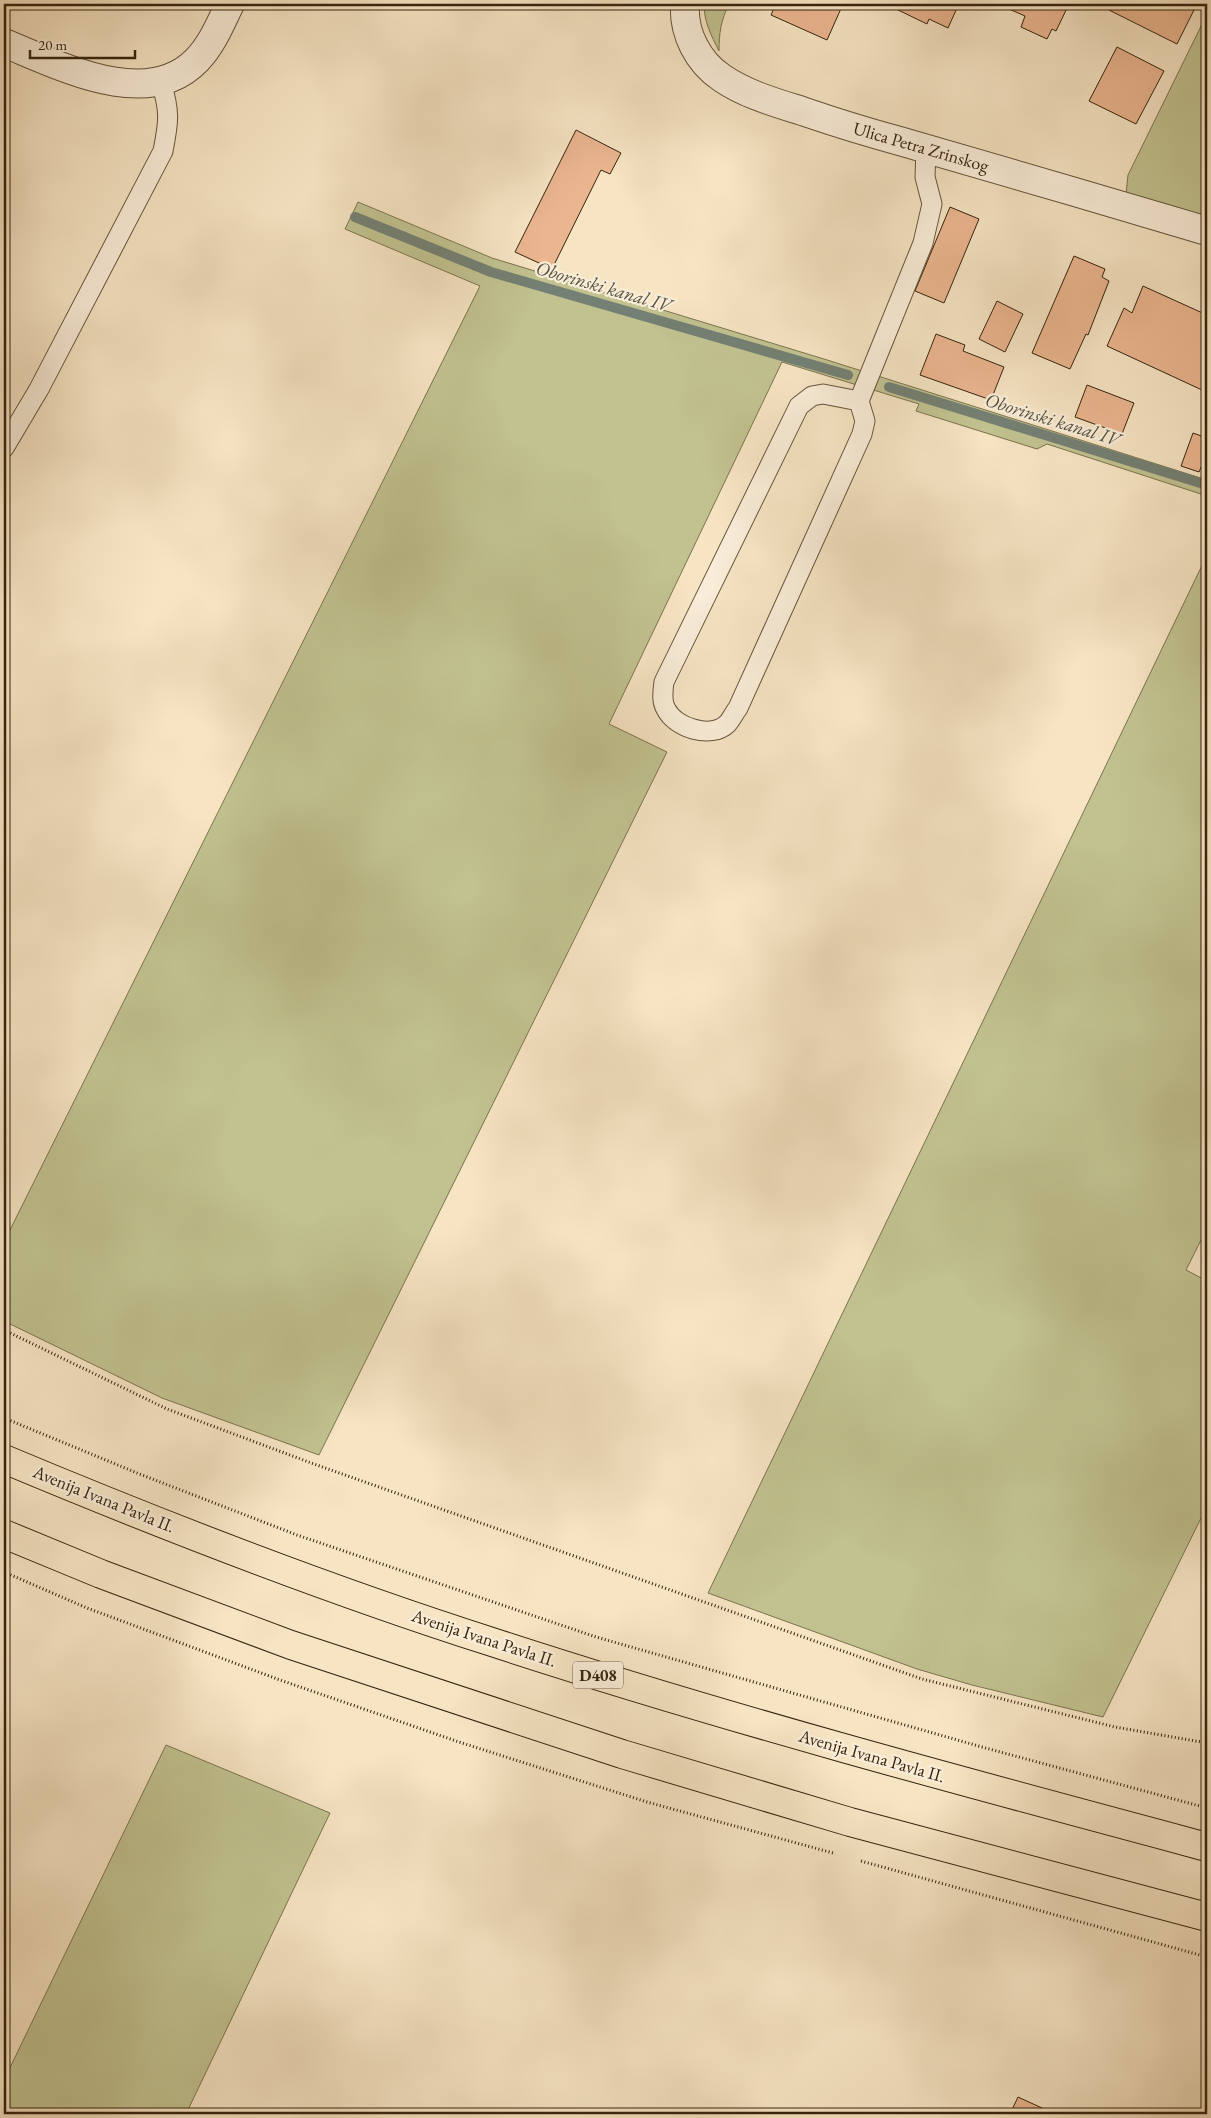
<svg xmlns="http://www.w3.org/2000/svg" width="1211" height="2118" font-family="'EB Garamond',serif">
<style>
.green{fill:#c1c290;stroke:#7c734f}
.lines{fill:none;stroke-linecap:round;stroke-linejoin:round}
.stream{stroke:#748073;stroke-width:10}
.building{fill:#eab58f;stroke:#36240e}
.lane-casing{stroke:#66543b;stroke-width:21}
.street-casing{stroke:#66543b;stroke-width:30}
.primary-casing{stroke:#36240e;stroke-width:30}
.path{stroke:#36240e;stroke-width:3;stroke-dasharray:1 2.5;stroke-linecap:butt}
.lane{stroke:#f9edd8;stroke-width:19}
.street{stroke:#f9edd8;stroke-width:28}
.primary{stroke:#f6e4c3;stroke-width:28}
.labels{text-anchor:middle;stroke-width:4.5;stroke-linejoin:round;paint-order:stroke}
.shield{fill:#f9edd8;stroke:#70604b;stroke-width:1}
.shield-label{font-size:16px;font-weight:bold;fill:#36240e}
.street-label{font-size:18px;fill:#36240e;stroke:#f9edd8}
.water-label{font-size:19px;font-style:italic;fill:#555240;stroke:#f9edd8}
</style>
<rect width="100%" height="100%" fill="#f6e4c3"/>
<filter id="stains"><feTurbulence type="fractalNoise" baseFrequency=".004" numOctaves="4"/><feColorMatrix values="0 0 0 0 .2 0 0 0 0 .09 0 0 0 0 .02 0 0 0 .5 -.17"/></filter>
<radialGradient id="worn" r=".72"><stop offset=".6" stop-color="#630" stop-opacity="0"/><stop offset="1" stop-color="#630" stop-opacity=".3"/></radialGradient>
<g class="green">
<path d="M704,4h25c-8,16 -10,29 -10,47 -8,-16 -15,-29 -15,-47z"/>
<path d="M1207,14v204l-81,-24 2,-19z"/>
<path d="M358,202l134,56 332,101 383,121v16l-160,-52 -10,5 -121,-38 3,-7 -137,-42 -173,362 58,28 -348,703 -157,-57 -158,-77v-79l476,-956 -135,-57z"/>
<path d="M1207,555v673l-21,42 21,11v225l-104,211 -131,-32 -55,-16 -209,-76z"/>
<path d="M166,1745l164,68 -144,301h-182v-34z"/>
</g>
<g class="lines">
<g class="stream">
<path d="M355,217l136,55 357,103"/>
<path d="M889,387l318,98"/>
</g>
</g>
<g class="building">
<path d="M776,4h67l-16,36 -56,-25z"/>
<path d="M896,4h71l-4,6 -6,-2 -9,20 -19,-9 -2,5 -33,-16z"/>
<path d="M1011,4h58l-13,27 -4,-2 -5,10 -26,-12 4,-11 -16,-7z"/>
<path d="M1112,4h85l-20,40 -68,-34z"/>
<path d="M1117,47l47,24 -28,53 -47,-23z"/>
<path d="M576,130l45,23 -11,21 -9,-4 -49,99 -37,-17z"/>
<path d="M950,207l29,12 -35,84 -29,-12z"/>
<path d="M1074,256l31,13 -3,8 7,4 -21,54 -2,-1 -16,35 -38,-16z"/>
<path d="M1143,286l64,29v64l-5,11 -95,-44 17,-38 8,5z"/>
<path d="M997,301l26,13 -18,38 -26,-13z"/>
<path d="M936,334l29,11 -2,6 41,16 -13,33 -71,-25z"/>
<path d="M1087,385l47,18 -12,31 -47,-17z"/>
<path d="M1193,433l14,5v29l-5,-2 -3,7 -18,-6z"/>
<path d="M1018,2097l37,17h-45z"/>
</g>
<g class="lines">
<defs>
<g id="lane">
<path d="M859,401l6,20 -3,13 -124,274c-4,5 -7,12 -11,16 -16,15 -52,4 -61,-15 -5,-8 -3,-18 -2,-27l135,-276 13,-10 11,-2 36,7 64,-158 9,-39 -7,-27 1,-28"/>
<path d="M4,448l35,-59 124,-238c6,-30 7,-40 -2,-69"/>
</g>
<g id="street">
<path d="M685,4c-2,29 13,58 37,74 25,17 55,25 83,34 32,11 65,21 98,30 101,29 203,59 304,89"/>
<path d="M4,43c55,22 143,69 193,17 15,-15 24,-38 33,-56"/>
</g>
<g id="primary">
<path d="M4,1459c160,67 322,130 488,183 236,77 476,141 715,205"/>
<path d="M4,1534l97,40 190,71 331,109 228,68 357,95"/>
</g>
</defs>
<use href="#lane" class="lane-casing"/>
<use href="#street" class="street-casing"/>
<use href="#primary" class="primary-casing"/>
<g class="path">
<path d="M4,1330l163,79 147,55 608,215 193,48 92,16"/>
<path d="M4,1418l138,57 155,60 299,102 386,110 225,61"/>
<path d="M4,1572l83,36 193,72 179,62 188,60 186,51"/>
<path d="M861,1861l346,96"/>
</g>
<use href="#lane" class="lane"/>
<use href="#street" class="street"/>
<use href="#primary" class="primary"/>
</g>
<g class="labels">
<rect class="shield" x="573" y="1661.5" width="50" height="27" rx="4"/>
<g class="shield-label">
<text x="598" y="1681">D408</text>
</g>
<g class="street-label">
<text transform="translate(921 147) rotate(16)" y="6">Ulica Petra Zrinskog</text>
<text transform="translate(104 1499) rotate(22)" y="6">Avenija Ivana Pavla II.</text>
<text transform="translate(484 1638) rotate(18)" y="6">Avenija Ivana Pavla II.</text>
<text transform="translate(872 1756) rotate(16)" y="6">Avenija Ivana Pavla II.</text>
</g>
<g class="water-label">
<text transform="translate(604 286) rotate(16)" y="7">Oborinski kanal IV</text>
<text transform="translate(1053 419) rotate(17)" y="7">Oborinski kanal IV</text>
</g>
</g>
<rect width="1211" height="2118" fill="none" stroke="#f6e4c3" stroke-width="20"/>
<rect x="5" y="5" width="1201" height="2108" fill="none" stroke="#36240e" stroke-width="2.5"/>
<rect x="10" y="10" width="1191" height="2098" fill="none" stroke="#36240e"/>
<path d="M30 50v8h105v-8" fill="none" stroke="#36240e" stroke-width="2.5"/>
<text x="38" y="50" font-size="15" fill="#36240e" stroke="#f9edd8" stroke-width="4" paint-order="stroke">20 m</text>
<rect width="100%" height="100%" filter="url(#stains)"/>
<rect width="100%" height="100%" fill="url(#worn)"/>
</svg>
